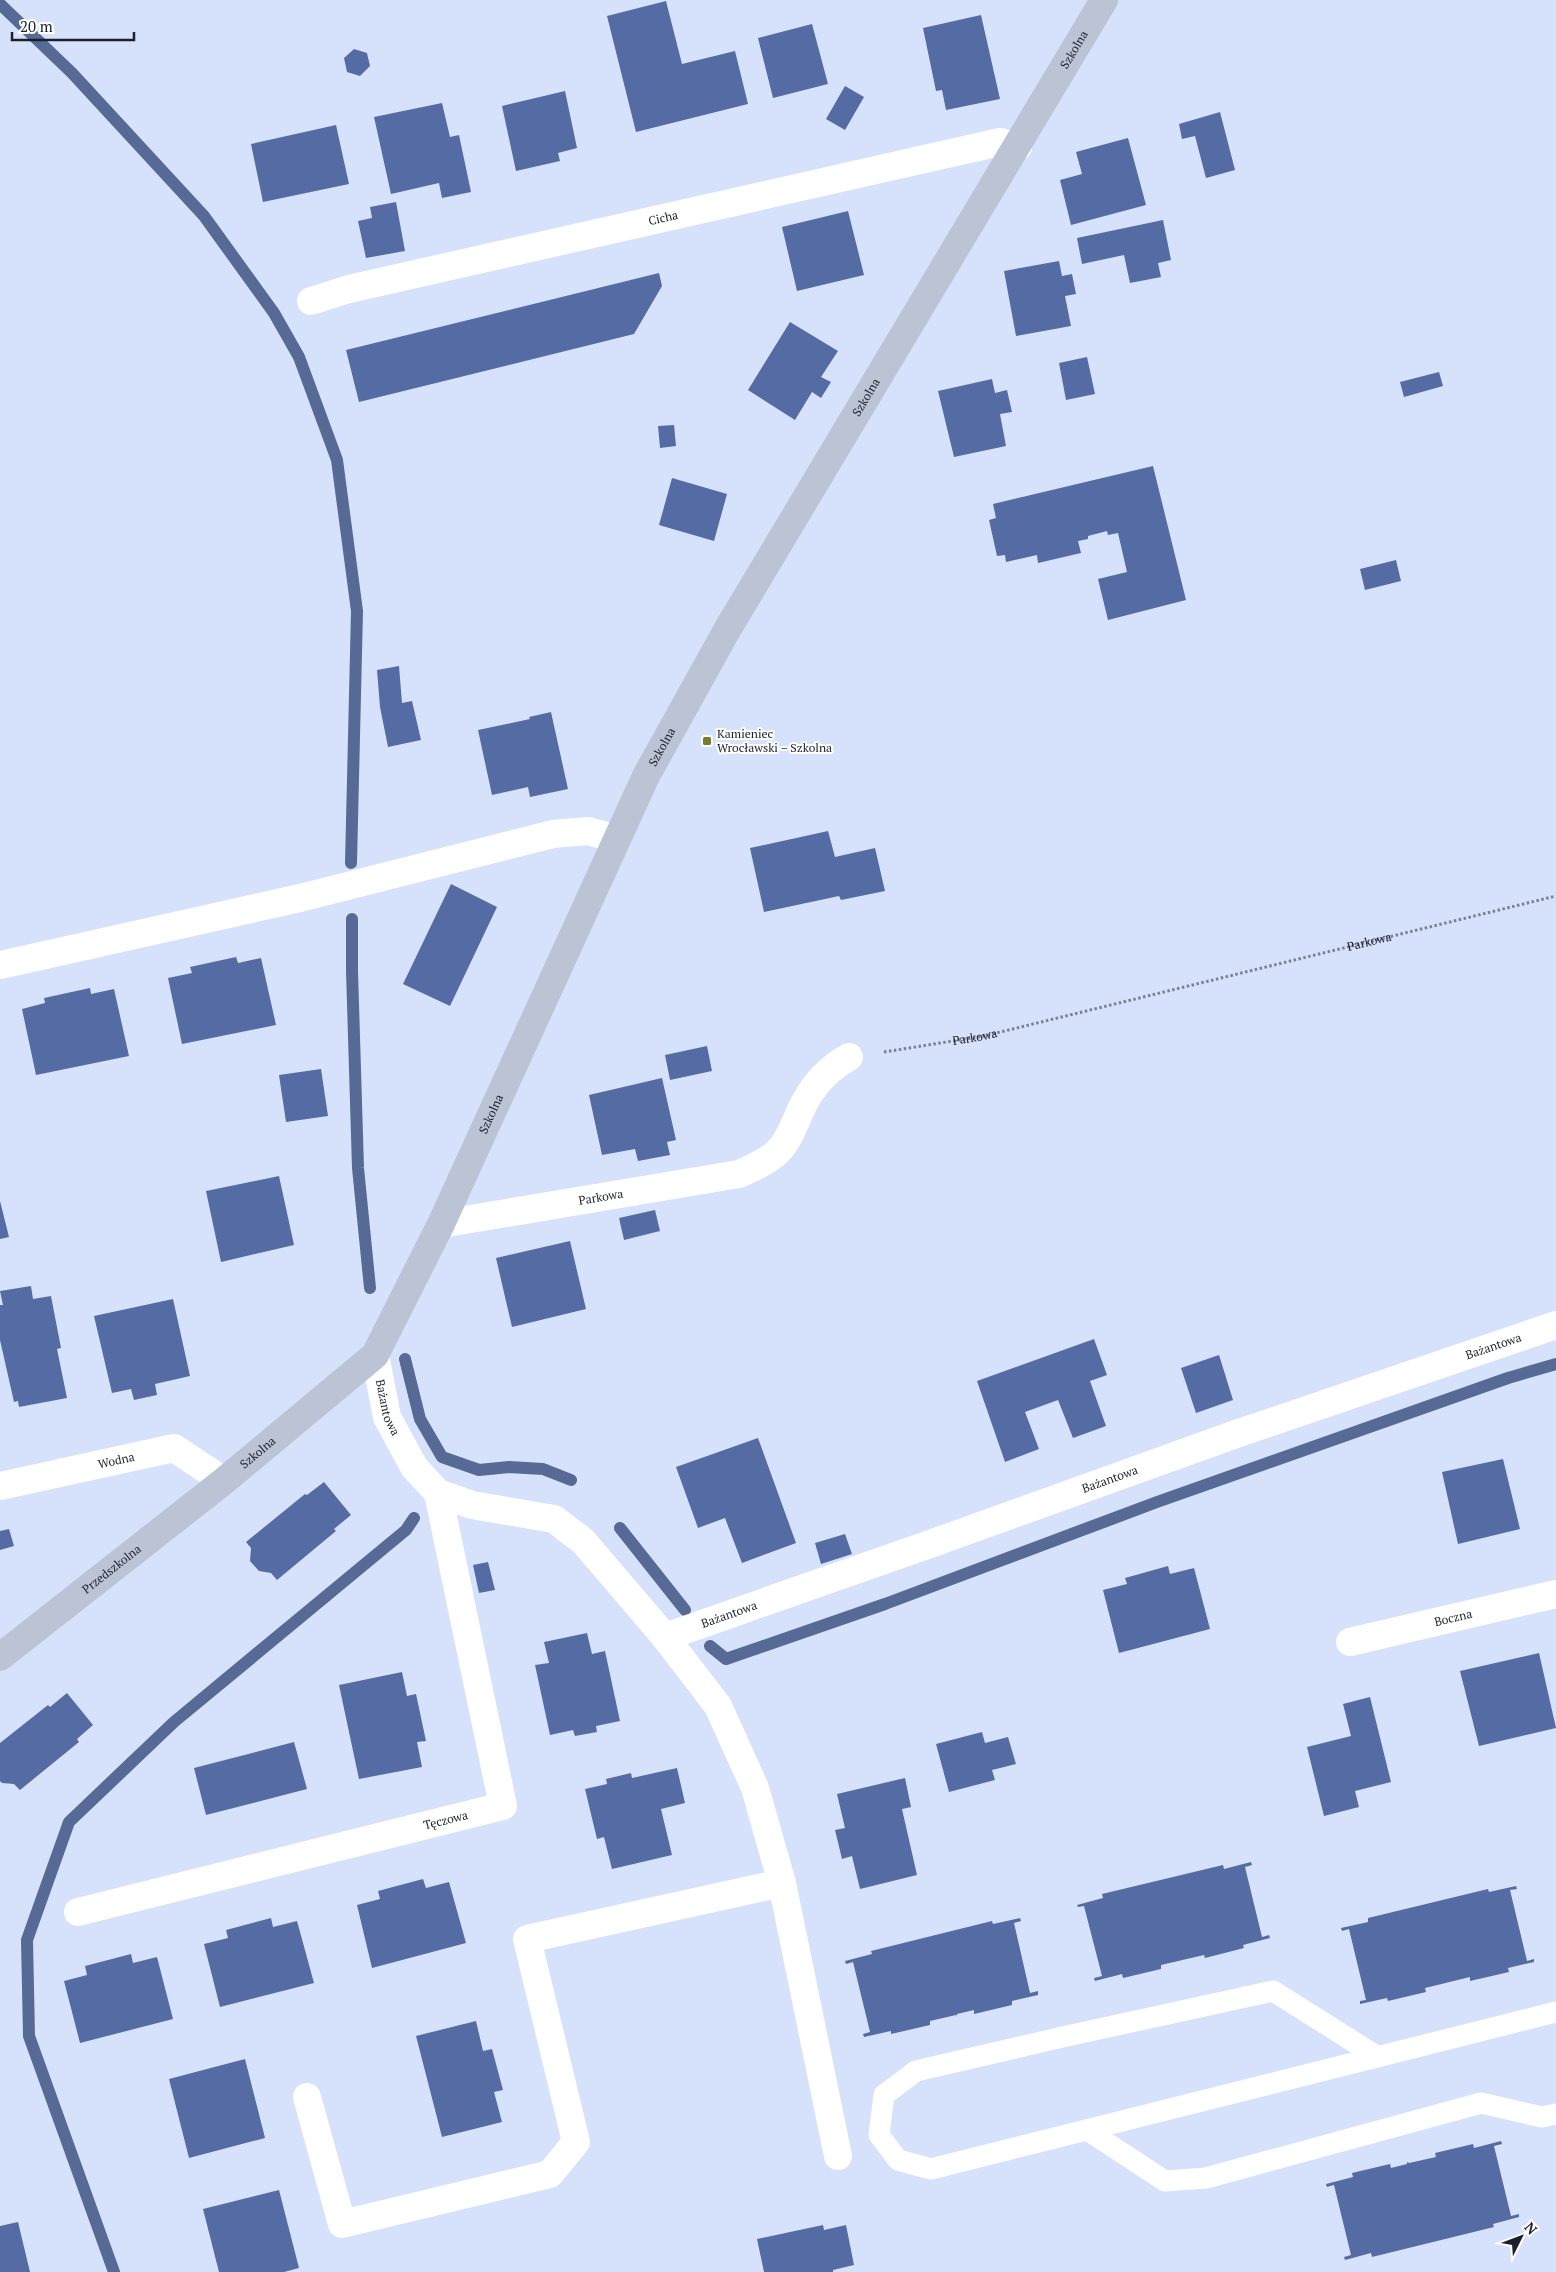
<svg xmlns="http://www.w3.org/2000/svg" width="1556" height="2272" font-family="'PT Serif',serif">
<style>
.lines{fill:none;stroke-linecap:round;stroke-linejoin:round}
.stream{stroke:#576a95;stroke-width:12}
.building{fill:#546ca3}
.path{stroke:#798294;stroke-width:3;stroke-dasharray:2.5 2.5;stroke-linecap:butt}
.lane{stroke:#fff;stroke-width:21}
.street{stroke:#fff;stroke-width:28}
.secondary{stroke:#bbc4d5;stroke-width:28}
.poi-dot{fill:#757f2b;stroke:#fff;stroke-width:2}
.labels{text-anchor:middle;stroke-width:4;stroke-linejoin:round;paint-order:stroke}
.street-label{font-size:12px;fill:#1b202b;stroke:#fff}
.poi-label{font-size:12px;fill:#1b202b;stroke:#fff;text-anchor:start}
</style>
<rect width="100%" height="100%" fill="#d6e2fc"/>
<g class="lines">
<g class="stream">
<path d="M0,4l72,69 132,143 70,97 25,44 38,103 20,151 -6,252"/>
<path d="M352,919v52l6,197 12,120"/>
<path d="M405,1359l15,60 22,38 37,13 30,-3 34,2 28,11"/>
<path d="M620,1528l65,82"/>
<path d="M710,1646l16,13 159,-55 272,-102 351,-124 48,-14"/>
<path d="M114,2272l-85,-236 -2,-96 42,-118 105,-100 232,-192 8,-12"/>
</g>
</g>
<g class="building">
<path d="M666,1l16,63 53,-13 13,53 -112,28 -29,-116z"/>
<path d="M981,15l19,84 -54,11 -4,-20 -6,1 -13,-63z"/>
<path d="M812,24l16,60 -55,14 -15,-60z"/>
<path d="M354,49l13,4 3,13 -10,10 -13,-4 -3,-14z"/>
<path d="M845,86l19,11 -19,33 -19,-11z"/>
<path d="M565,91l12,57 -19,5 2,8 -44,10 -14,-65z"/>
<path d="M442,103l8,34 9,-2 12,57 -29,6 -3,-15 -48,11 -17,-77z"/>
<path d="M1220,112l15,58 -29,8 -11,-42 -13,3 -3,-15z"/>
<path d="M336,125l13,59 -86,18 -12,-58z"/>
<path d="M1128,138l18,67 -75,20 -11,-45 22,-6 -6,-22z"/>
<path d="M396,202l9,49 -39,7 -8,-37 14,-3 -2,-11z"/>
<path d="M848,211l16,64 -67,16 -15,-64z"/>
<path d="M1163,220l8,40 -13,3 3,14 -31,6 -6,-28 -42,9 -5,-26z"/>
<path d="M1059,261l3,15 10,-2 4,20 -11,2 6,30 -55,10 -12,-65z"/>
<path d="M659,273l3,13 -28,48 -275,68 -13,-52z"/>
<path d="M790,322l48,29 -17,26 10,5 -10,16 -9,-6 -17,28 -47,-30z"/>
<path d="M1087,357l8,37 -29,6 -7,-37z"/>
<path d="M1439,372l4,14 -39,11 -4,-15z"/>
<path d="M992,379l3,14 12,-3 5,22 -12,2 6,32 -52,11 -16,-66z"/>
<path d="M674,425l2,21 -16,2 -2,-22z"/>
<path d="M1153,466l33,134 -78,20 -10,-41 29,-7 -9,-39 -10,2 -1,-4 -19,5v3l-10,2 3,12 -43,10 -1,-8 -31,7 -1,-7 -8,1 -8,-36 7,-2 -3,-14z"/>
<path d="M672,478l55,16 -13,47 -55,-16z"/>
<path d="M1396,560l5,21 -36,9 -5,-21z"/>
<path d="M399,666l3,37 10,-2 9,39 -33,7 -8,-40 -3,-37z"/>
<path d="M551,712l17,77 -38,8 -2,-10 -36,8 -14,-65 52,-11 -1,-2z"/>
<path d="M828,831l7,26 40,-9 10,43 -44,9 -2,-4 -75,16 -14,-64z"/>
<path d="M451,884l46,23 -47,99 -47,-22z"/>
<path d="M236,957l2,6 23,-5 15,67 -94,19 -14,-66 24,-5 -2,-6z"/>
<path d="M90,988l1,6 23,-5 15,67 -93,19 -14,-66 23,-6 -1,-5z"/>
<path d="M707,1046l5,25 -42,9 -5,-25z"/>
<path d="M321,1069l7,47 -42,6 -7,-47z"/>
<path d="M662,1078l14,62 -9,2 3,13 -32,6 -3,-12 -33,6 -13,-60z"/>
<path d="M279,1176l15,69 -73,17 -15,-71z"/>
<path d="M0,1201l9,36 -9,2z"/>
<path d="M655,1210l5,21 -36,9 -5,-22z"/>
<path d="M570,1241l16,68 -74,18 -16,-69z"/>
<path d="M31,1286l2,13 18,-3 10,52 -4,1 10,49 -48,9 -1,-6 -4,1 -14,-62v-35h3l-3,-14z"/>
<path d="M173,1299l17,77 -35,8 2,11 -23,5 -3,-11 -19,4 -18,-77z"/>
<path d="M1094,1339l13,36 -17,6 16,45 -33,12 -15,-38 -33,12 14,37 -34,13 -28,-81z"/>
<path d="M1219,1355l14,45 -37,13 -15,-45z"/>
<path d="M758,1438l38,105 -54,20 -17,-45 -27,10 -22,-61z"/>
<path d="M1503,1459l17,70 -62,15 -16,-72z"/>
<path d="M324,1482l27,33 -17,14 2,2 -59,49 -6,-7 -12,-2 -9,-10 1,-13 -5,-6 59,-48 2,1z"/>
<path d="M9,1529l5,17 -14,4v-19z"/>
<path d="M845,1534l7,20 -31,10 -6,-21z"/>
<path d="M488,1562l7,28 -16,3 -6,-28z"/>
<path d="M1168,1566l2,8 24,-6 16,61 -91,24 -16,-63 24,-6 -2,-6z"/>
<path d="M587,1633l5,21 13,-3 15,70 -24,5 1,6 -22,4 -2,-6 -23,5 -15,-70 14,-2 -5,-21z"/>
<path d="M1539,1653l17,75 -77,18 -19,-75z"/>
<path d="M402,1672l5,24 9,-2 10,47 -9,1 5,25 -63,12 -20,-94z"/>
<path d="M67,1693l26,32 -16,14 2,3 -59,48 -6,-6 -12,-1 -2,-2v-38l48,-38 2,2z"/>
<path d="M1370,1697l21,85 -36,9 4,16 -35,9 -17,-69 44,-11 -8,-32z"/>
<path d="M982,1732l3,11 23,-6 8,27 -24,6 3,10 -46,12 -13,-48z"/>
<path d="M294,1742l13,47 -101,26 -12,-47z"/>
<path d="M677,1768l8,35 -24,6 11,46 -60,14 -8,-32 -7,2 -12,-50 22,-5 -1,-5 25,-6 1,5z"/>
<path d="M905,1778l6,29 -9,2 15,66 -57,14 -8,-33 -10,3 -7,-29 10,-2 -8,-34z"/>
<path d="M1251,1862l1,3 -7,2 17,70 7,-2 1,3 -27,7 1,3 -39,10 -1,-3 -43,10v4l-38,9 -1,-4 -27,7 -1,-3 8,-2 -18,-70 -6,1 -1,-2 26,-7 -1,-4 121,-29 1,4z"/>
<path d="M423,1879l3,9 23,-6 17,61 -94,25 -15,-63 23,-6 -2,-8z"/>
<path d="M1516,1886l1,3 -7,1 17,71 7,-2v3l-26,6 1,4 -39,9v-4l-45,11 1,4 -38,9 -1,-3 -27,6v-3l6,-1 -17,-71 -7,2 -1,-3 27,-6v-4l120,-29 1,3z"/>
<path d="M271,1918l2,9 24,-6 17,62 -94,24 -16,-63 24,-6 -2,-8z"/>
<path d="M1020,1918l1,3 -7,2 16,70 8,-2v4l-26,6v4l-38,9v-4l-17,4 -1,3v-2l-26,6v4l-39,9v-3l-27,6 -1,-3 7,-2 -17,-70 -7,2 -1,-3 27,-7 -1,-3 121,-30 1,3z"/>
<path d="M131,1954l2,9 24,-6 16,62 -93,24 -16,-62 23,-6 -2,-9z"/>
<path d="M476,2021l7,30 9,-2 11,41 -9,2 8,30 -60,15 -26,-101z"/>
<path d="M245,2059l20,79 -76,20 -20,-79z"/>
<path d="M1501,2141l1,3 -8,2 17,70 8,-2v3l-26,7 1,3 -122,30 -1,-4 -26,7 -1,-3 7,-2 -17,-70 -7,2 -1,-3 27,-7 -1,-4 38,-9 1,4 16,-4v-2l2,1 27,-6 -1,-4 38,-9 1,4z"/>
<path d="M279,2190l20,78 -15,4h-65l-16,-63z"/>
<path d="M18,2222l12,50h-30v-46z"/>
<path d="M823,2225l1,5 22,-5 8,40 -21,5v2h-69l-7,-33z"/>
</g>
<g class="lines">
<path class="path" id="s1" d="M884,1052l100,-16 572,-140"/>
<g class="lane">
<path d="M1378,2057l-105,-66 -206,45 -151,35 -32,24 -5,40 19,25 33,9c208,-53 416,-106 625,-157"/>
<path d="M1087,2130l78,51 41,-3 275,-75 61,14 14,-3"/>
</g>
<g class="street">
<path id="s2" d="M311,301l38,-12 651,-147 18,5"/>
<path d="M0,965l300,-67 253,-64 35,-3 29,8"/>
<path id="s3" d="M441,1224l298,-50c15,-7 31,-13 42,-26 8,-9 10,-17 15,-27 11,-28 26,-49 53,-64"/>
<path id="s4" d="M375,1355l12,62 27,50 24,26 34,12 82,14 29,22 82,96 53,69 37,82 27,95 56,273"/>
<path id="s5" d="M0,1486l174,-38 50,33"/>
<path id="s6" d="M665,1637l265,-93 306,-110 320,-109"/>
<path id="s7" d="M1350,1642l206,-48"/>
<path id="s8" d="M78,1912l425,-106 -65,-313"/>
<path d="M307,2097l35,127 208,-50 26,-32 -49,-203 255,-56"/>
</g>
<path class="secondary" id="s9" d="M0,1657l224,-176 151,-126 66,-131 205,-448 81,-146 377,-630"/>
</g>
<rect class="poi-dot" x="702" y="736" width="10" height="10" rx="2.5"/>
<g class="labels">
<g class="street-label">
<text dy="4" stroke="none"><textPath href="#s9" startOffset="1964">Szkolna</textPath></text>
<text dy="4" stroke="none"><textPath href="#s2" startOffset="362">Cicha</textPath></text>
<text dy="4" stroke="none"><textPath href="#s9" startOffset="1559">Szkolna</textPath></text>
<text dy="4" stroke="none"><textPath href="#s9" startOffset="1154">Szkolna</textPath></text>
<text dy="4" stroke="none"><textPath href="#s1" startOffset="498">Parkowa</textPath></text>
<text dy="4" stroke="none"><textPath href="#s1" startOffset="92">Parkowa</textPath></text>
<text dy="4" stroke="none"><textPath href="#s9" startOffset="749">Szkolna</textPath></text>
<text dy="4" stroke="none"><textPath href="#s3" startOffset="162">Parkowa</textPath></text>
<text dy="4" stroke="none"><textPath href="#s6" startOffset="878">Bażantowa</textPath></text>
<text dy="4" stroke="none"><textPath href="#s4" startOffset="54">Bażantowa</textPath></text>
<text dy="4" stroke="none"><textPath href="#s9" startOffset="329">Szkolna</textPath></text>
<text dy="4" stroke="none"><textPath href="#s5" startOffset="119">Wodna</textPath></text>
<text dy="4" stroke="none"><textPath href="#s6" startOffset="472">Bażantowa</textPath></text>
<text dy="4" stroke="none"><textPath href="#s9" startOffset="142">Przedszkolna</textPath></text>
<text dy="4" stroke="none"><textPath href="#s6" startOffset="68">Bażantowa</textPath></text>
<text dy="4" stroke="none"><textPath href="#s7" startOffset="106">Boczna</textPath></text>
<text dy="4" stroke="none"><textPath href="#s8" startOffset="379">Tęczowa</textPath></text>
</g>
<g class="poi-label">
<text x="717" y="738">Kamieniec<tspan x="717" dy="14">Wrocławski – Szkolna</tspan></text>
</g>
</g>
<g transform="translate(1521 2237) rotate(48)" stroke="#ffffff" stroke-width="4" paint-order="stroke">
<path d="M0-4L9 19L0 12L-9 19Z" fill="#1b202b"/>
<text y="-8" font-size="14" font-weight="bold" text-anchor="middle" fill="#1b202b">N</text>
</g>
<path d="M12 32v8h122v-8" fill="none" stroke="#1b202b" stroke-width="2.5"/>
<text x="20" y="32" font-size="15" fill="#1b202b" stroke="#ffffff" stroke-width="4" paint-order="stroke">20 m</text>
</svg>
